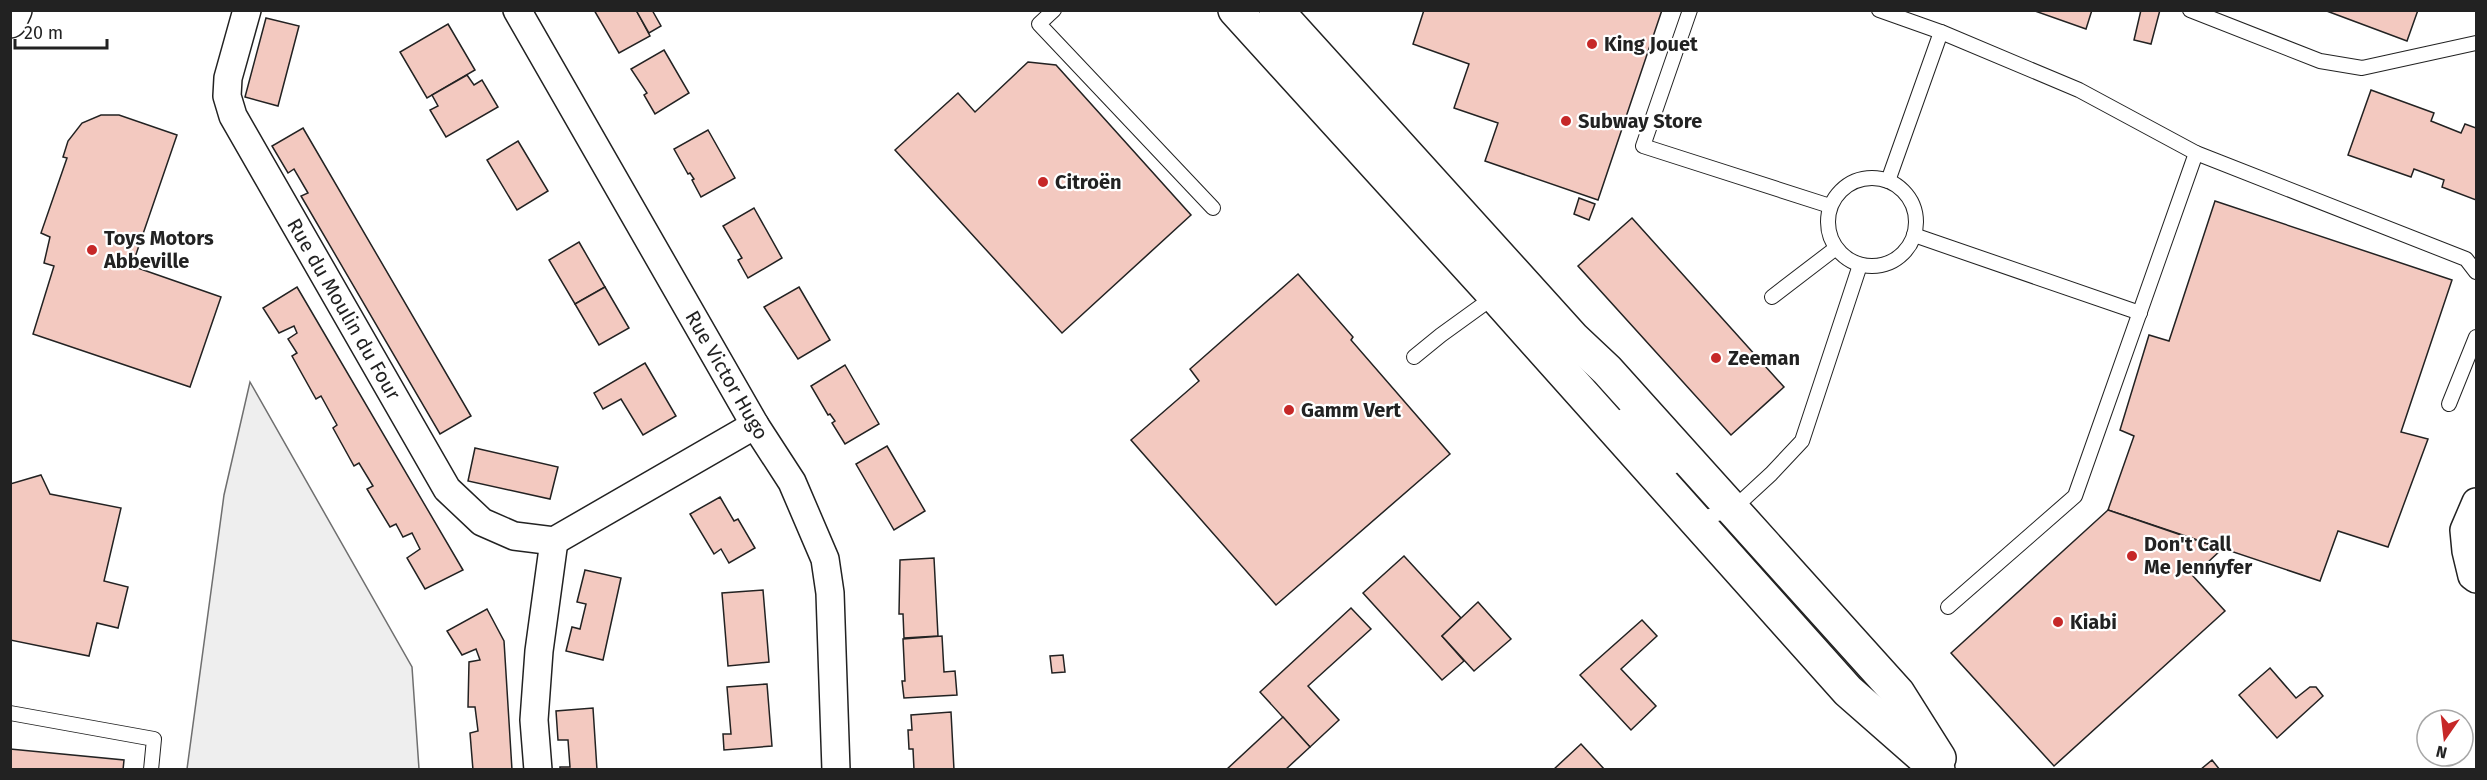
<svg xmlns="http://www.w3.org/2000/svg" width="2487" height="780" font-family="'Fira Sans',sans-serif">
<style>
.green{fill:#eee;stroke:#6f6f6f;stroke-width:1.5}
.building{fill:#f3c9c0;stroke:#222;stroke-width:1.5}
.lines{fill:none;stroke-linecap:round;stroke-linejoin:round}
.lane-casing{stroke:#222;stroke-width:16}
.street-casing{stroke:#222;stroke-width:30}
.secondary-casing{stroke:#222;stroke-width:36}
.primary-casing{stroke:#222;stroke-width:36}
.lane{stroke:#fff;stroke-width:14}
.street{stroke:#fff;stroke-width:27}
.secondary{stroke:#fff;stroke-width:33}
.primary{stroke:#fff;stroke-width:33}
.poi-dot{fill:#c62828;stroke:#fff;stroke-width:2}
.labels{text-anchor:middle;stroke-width:4.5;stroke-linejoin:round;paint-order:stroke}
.poi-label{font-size:20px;font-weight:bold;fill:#222;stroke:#fff;text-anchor:start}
.street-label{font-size:20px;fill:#222;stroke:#fff}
</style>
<rect width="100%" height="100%" fill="#fff"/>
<path class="green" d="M250,382l162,285 7,102h-232l37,-274z"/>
<g class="building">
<path d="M594,10h42l14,26 -31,17z"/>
<path d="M636,10h16l9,16 -12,7z"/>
<path d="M1424,10h238l-64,190 -113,-39 13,-38 -44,-15 15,-44 -56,-20z"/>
<path d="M2032,10h60l-6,19z"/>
<path d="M2141,10h19l-9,34 -17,-4z"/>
<path d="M2324,10h94l-11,31z"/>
<path d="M266,18l33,8 -21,80 -33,-9z"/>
<path d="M448,24l27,46 -48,28 -27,-46z"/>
<path d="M664,50l25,43 -34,21 -11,-19 3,-2 -16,-24z"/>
<path d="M1028,62l28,3 135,150 -129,118 -167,-183 63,-57 17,19z"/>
<path d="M467,75l7,10 8,-5 16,27 -52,30 -16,-27 8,-4 -6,-11z"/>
<path d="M2371,90l63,23 -3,8 30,12 4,-9 11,4v72l-34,-13 2,-7 -30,-11 -3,8 -63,-22z"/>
<path d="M101,115h18l58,20 -45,131 89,31 -31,90 -157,-53 21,-68 -10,-3 6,-26 -9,-4 26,-75 -4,-1 5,-16 14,-18z"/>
<path d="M303,128l168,288 -31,18 -139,-238 7,-3 -14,-24 -6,4 -16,-27z"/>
<path d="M708,130l27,48 -34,19 -9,-17 2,-1 -4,-6 -2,1 -14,-25z"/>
<path d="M518,141l30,50 -31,19 -30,-50z"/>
<path d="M1579,198l16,6 -6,16 -15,-6z"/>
<path d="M2215,201l237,79 -51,152 27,7 -40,108 -50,-16 -18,50 -212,-71 26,-74 -14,-6 29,-95 20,6z"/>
<path d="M754,208l28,50 -34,20 -10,-18 4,-2 -19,-32z"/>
<path d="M1632,218l152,169 -53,48 -153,-169z"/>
<path d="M579,242l26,45 -30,17 -26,-44z"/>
<path d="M1298,274l55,63 -2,3 99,114 -174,151 -145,-165 68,-59 -9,-12z"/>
<path d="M297,287l166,283 -38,19 -18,-31 13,-9 -8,-16 -9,4 -7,-13 -6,3 -23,-38 6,-3 -14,-23 -5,3 -21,-38 4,-3 -16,-29 -5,3 -24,-43 5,-3 -9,-14 9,-6 -3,-7 -15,7 -16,-25z"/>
<path d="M605,287l24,41 -30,17 -24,-41z"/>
<path d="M799,287l31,53 -32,19 -34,-52z"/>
<path d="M645,363l31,53 -33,19 -22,-36 -18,10 -9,-16z"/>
<path d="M845,365l34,59 -34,20 -13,-21 3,-2 -5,-7 -2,1 -17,-29z"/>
<path d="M887,446l38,65 -31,19 -38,-66z"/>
<path d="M475,448l83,19 -8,32 -82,-18z"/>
<path d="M41,475l9,19 71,14 -17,73 24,6 -10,41 -21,-5 -8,33 -79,-16v-156z"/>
<path d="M720,497l14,24 4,-2 17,29 -26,15 -8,-14 -7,5 -24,-40z"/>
<path d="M2108,510l114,39 -29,27 32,35 -171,155 -103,-113z"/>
<path d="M1404,556l57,62 -19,18 22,25 -22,19 -79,-87z"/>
<path d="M934,558l4,78 -34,2 -1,-24h-4l1,-54z"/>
<path d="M585,570l36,8 -18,82 -37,-9 6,-24 8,2 6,-25 -9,-2z"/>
<path d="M763,590l6,72 -41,4 -6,-73z"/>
<path d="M1478,602l33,37 -37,32 -32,-35z"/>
<path d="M1351,608l20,21 -63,57 31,34 -29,27 -50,-55z"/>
<path d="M487,609l17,32 8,129h-39l-3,-37 8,-2 -3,-24h-7l1,-45 11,-2 -4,-11 -14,6 -15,-24z"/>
<path d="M1642,620l15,16 -36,33 35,37 -25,24 -51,-55z"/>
<path d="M942,636l2,36 11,-1 2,24 -53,3 -2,-17h3l-2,-42z"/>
<path d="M1063,655l2,17 -13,1 -2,-17z"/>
<path d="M2270,668l26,30 14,-11h6l7,9 -46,42 -38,-43z"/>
<path d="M767,684l5,62 -48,4 -1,-16h8l-4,-47z"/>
<path d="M593,708l4,62h-37v-3h10l-2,-27h-10l-2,-29z"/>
<path d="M951,712l3,58h-40l-1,-21h-4l-1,-19h4l-1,-15z"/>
<path d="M1283,717l27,30 -25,23h-59z"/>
<path d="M1581,744l24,26h-52z"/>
<path d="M10,749l114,11 -1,10h-113z"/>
<path d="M2212,760l8,10h-20z"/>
</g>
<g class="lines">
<defs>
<g id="lane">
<path d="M1054,10l-15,14 174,184"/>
<path d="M1690,10l-47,136 187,60"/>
<path d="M1879,10l62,22 138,58 117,63 -121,343 -127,111"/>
<path d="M2190,10l130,51 42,7 114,-25"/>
<path d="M2196,153l270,106 10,13"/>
<circle cx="1872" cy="222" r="44"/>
<path d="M1888,181l53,-149"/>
<path d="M1914,235l226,78"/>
<path d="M1772,297l64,-49"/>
<path d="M1414,357l27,-22 54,-39"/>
<path d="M2449,404l27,-67"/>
<path d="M1623,416l50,51"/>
<path d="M1695,520l37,-10 39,-36 31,-33 58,-176"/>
<path d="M10,713l144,26 -3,31"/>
</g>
<g id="street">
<path d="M247,10l-19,68 -1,18 6,20 214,373 35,33 32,14 40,5 201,-116"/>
<path d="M517,10l238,415 37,57 33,77 5,34 6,177"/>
<path d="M2476,502l-12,28 2,21 6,25 4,3"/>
<path d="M538,770l-4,-50 5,-69 15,-110"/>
</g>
<path id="secondary" d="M10,21l5,-11"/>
<g id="primary">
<path d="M1235,10l260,286 353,395 90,79"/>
<path d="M1276,10l297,328 34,32 291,323 41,65"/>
</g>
</defs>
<use href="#lane" class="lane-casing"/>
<use href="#street" class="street-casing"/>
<use href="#secondary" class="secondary-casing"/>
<use href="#primary" class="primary-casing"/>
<use href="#lane" class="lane"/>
<use href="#street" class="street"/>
<use href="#secondary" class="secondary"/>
<use href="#primary" class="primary"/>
</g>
<g class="poi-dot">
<circle cx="1592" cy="44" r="6"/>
<circle cx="1566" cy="121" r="6"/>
<circle cx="1043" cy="182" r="6"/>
<circle cx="92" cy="250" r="6"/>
<circle cx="1716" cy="358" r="6"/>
<circle cx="1289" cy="410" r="6"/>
<circle cx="2132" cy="556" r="6"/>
<circle cx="2058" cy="622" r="6"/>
</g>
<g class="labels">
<g class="poi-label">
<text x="1604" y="51">King Jouet</text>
<text x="1578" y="128">Subway Store</text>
<text x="1055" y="189">Citroën</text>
<text x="104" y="245">Toys Motors<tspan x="104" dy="23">Abbeville</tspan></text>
<text x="1728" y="365">Zeeman</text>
<text x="1301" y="417">Gamm Vert</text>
<text x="2144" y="551">Don't Call<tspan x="2144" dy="23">Me Jennyfer</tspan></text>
<text x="2070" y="629">Kiabi</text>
</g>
<g class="street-label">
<text transform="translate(344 309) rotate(60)" y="7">Rue du Moulin du Four</text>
<text transform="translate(727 375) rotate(60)" y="7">Rue Victor Hugo</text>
</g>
</g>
<rect width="2487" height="780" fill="none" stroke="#222222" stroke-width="24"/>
<g transform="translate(2445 738) rotate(194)"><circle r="28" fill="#ffffff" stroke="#a7a7a7" stroke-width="1.5"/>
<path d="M0-4.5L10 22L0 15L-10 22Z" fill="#c62828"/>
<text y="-9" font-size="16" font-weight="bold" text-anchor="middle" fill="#222222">N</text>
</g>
<path d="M15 39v9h92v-9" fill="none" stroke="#222222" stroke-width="3"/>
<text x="24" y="39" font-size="18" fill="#222222" stroke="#ffffff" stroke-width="4.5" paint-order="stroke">20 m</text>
</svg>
